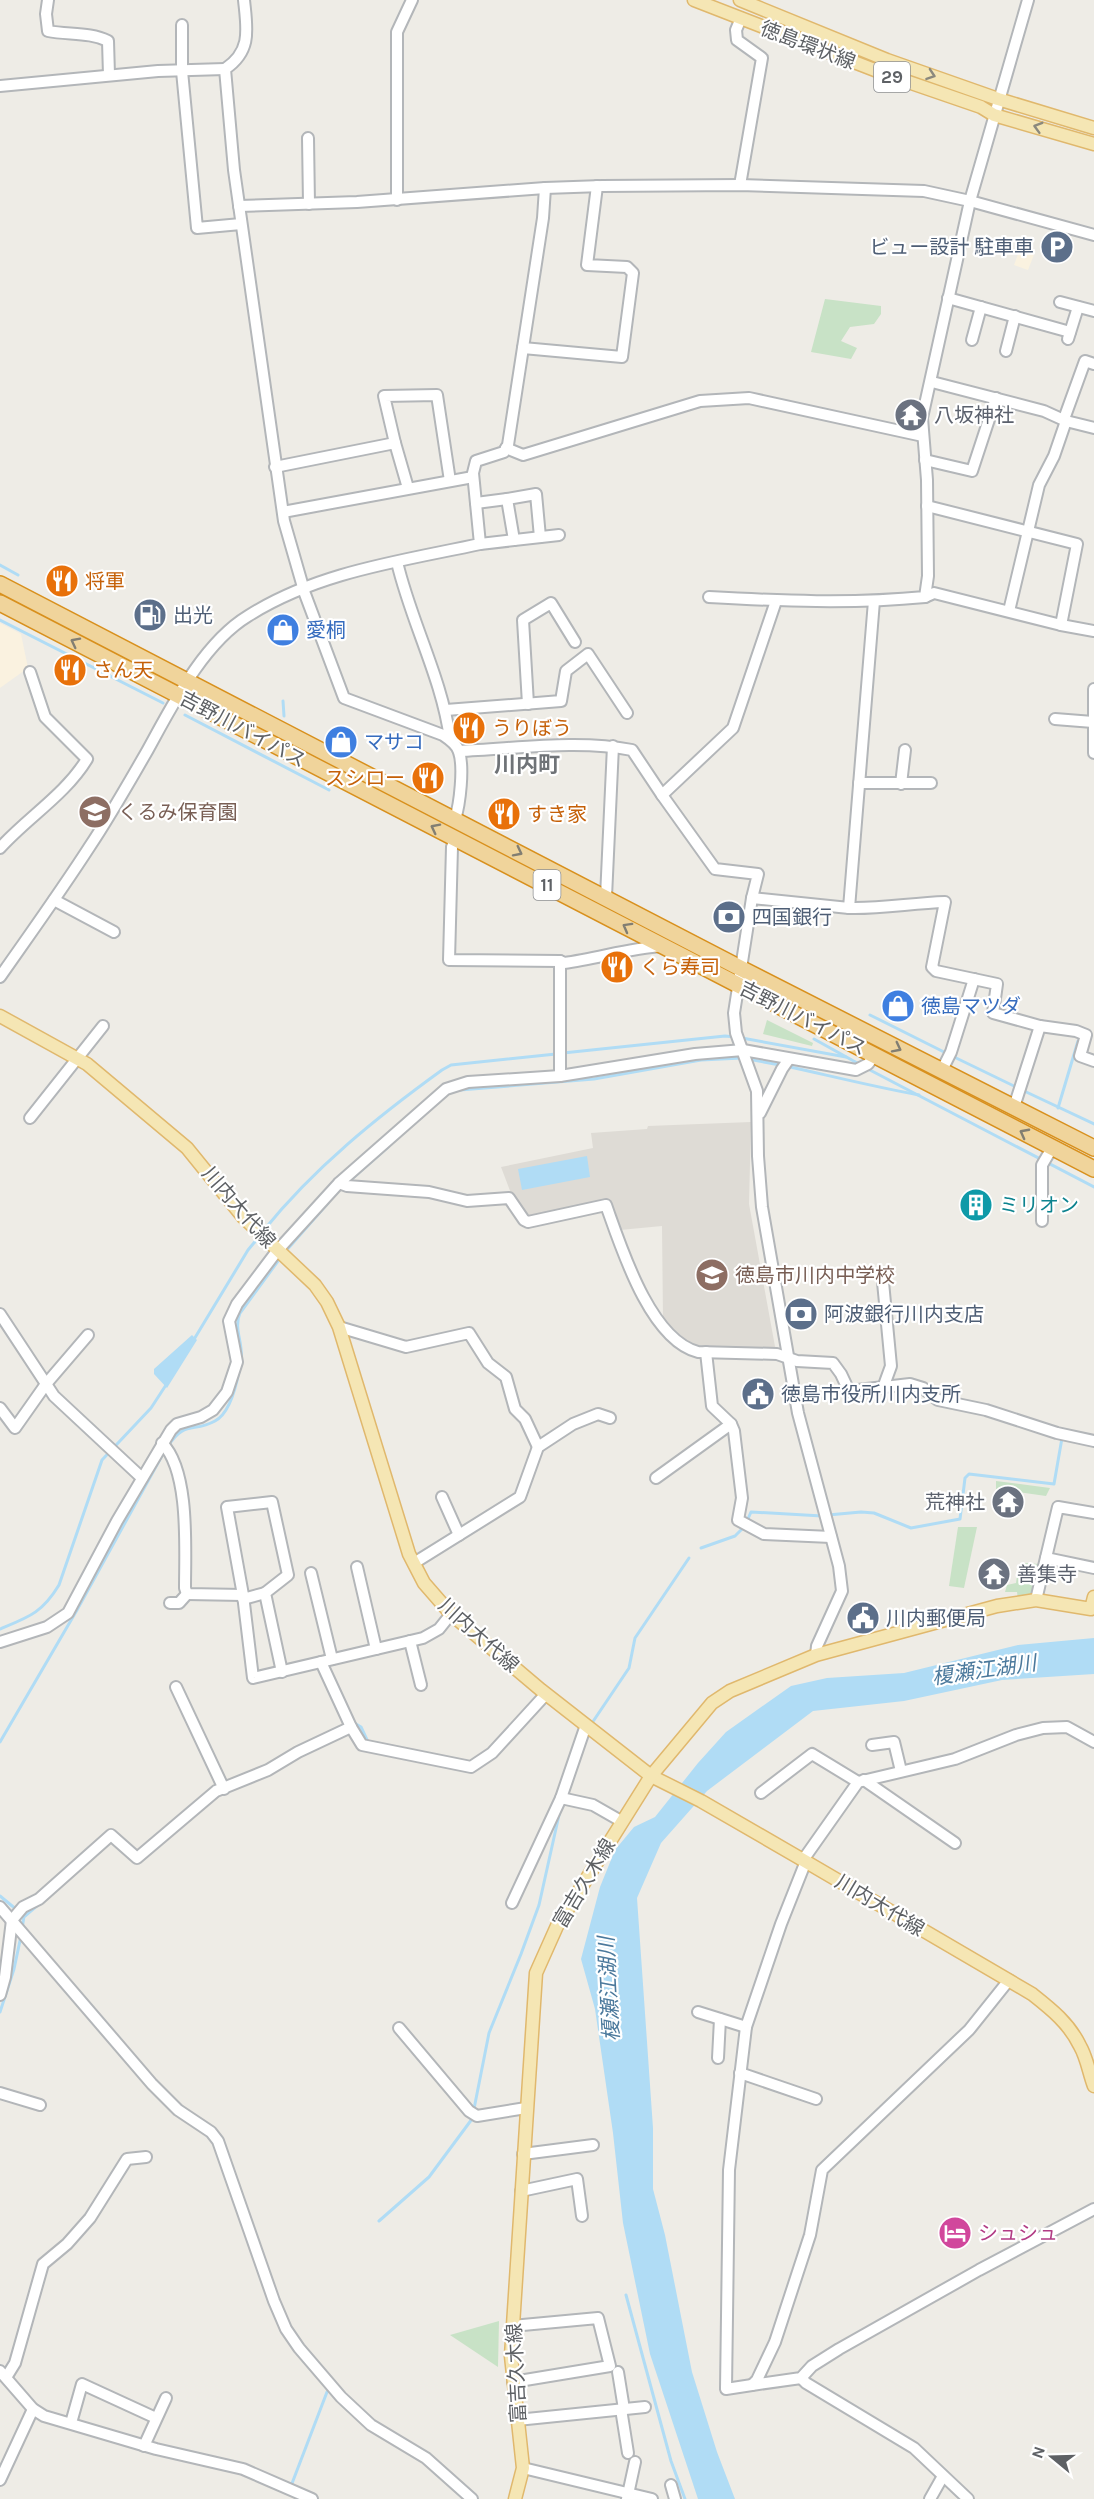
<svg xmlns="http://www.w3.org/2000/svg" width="1094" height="2499" font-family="Karla,'Noto Sans JP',sans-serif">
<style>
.commercial{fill:#faf2e0}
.education{fill:#dedbd5}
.green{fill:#c8e2c6}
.water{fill:#b0dcf5}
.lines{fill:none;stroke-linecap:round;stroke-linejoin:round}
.stream{stroke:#b0dcf5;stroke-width:3}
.minor-casing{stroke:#b3b6b9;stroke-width:14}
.major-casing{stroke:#e0b86d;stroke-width:15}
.highway-casing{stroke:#d8901d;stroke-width:18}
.minor{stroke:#fff;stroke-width:10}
.major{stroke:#f5e6b4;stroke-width:12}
.highway{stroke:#f0d49b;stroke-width:15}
.oneway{stroke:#8b897d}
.oneway2{stroke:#827e72}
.labels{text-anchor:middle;stroke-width:4.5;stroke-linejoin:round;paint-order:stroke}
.shield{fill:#fff;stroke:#8e9093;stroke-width:1.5}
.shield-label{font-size:18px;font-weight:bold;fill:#5e6165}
.street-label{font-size:20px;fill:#5e6165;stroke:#fff}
.service-label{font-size:20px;fill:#4e5e75;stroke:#fff;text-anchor:start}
.worship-label{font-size:20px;fill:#5b616d;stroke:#fff;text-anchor:start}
.food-label{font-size:20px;fill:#c56008;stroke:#fff;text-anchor:start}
.shop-label{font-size:20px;fill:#366cbe;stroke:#fff;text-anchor:start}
.education-label{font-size:20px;fill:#785e54;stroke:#fff;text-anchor:start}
.culture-label{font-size:20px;fill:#0d838f;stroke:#fff;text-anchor:start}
.hotel-label{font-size:20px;fill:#b23c85;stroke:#fff;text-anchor:start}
.water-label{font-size:21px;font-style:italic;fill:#4b799c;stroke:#fff}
.quarter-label{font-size:22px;font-weight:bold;fill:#6f7377;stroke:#fff}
</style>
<rect width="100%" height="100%" fill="#eeece6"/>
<g class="commercial">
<path d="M1021,246l14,6 -7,18 -14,-5z"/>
<path d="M0,623l21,11 7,34 -28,20z"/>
</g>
<path class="education" d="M751,1122l-2,82 27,148 -78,-3 -9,-5 -26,-25 -1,-93 -42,4 -11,-30 -44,8 -34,10 -5,-3 -14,-19 -11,-29 92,-19 -2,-15 56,-4 1,-3z"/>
<g class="green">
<path d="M825,299l56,7v8l-7,10 -24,3 -9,14 16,7 -6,11 -40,-7z"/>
<path d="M767,1020l46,23 -1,3 -49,-12z"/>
<path d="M996,1481l54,7 -4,8 -50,-7z"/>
<path d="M958,1527h19l-13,61 -15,-2z"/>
<path d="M1025,1563l14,1 -4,24 -5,9 -12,2 -1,-7h-12l2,-7 9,-2 2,-14 5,1z"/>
<path d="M499,2321l-1,46 -48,-32z"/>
</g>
<g class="water">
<path d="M587,1156l3,21 -68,13 -4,-21z"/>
<path d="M192,1335l5,5 -30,48 -13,-14v-5z"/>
<path d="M1094,1638v36l-92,6 -98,21 -91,10 -106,80 -46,52 -24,55 16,230v61l12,46 27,137 25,80 18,47h-37l-48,-145 -27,-131 -10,-90 -18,-124 -14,-50 19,-72 15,-37 19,-23 21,-10 43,-54 28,-31 65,-46 36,-8 77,-5 114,-28z"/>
</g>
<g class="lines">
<g class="stream">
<path d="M0,565l18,10"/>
<path d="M0,620l163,83"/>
<path d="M283,701l1,15"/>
<path d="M185,715l144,75"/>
<path d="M870,1015l76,38"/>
<path d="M742,1038l104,19"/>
<path d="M814,1039l45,25"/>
<path d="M563,1053l162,-17 10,1"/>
<path d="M952,1056l64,31"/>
<path d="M748,1059l32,6"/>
<path d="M786,1066c45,10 89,21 133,29"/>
<path d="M868,1069l226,118"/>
<path d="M460,1090l134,-11 107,-19 41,-2"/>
<path d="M1022,1090l72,34"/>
<path d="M1058,1108l20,-67"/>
<path d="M347,1183l42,-37"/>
<path d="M264,1230c50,-62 113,-113 178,-160l9,-5 105,-11"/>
<path d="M285,1252l43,-49"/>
<path d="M193,1341l55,-91 10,-12"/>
<path d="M241,1362c3,-18 -8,-33 -1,-49l41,-56"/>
<path d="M168,1446c17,-26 25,-13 47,-25 15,-8 21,-34 24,-50"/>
<path d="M828,1515l33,-3 13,1 37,15 49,-9 5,-41 4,-4 85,10 8,-46"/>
<path d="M747,1521l4,-9 71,4"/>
<path d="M701,1548l34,-12 9,-9"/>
<path d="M0,1629c29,-12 42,-16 59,-44l43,-125 49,-52 15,-23"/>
<path d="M592,1723l37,-55 6,-30 54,-80"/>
<path d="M356,1724l5,3 7,15"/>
<path d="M0,1742l77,-132 87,-158"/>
<path d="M0,1896l17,14"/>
<path d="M25,1916l14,-12"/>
<path d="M22,1929l2,-13"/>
<path d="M0,2012l14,-43 7,-33"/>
<path d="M379,2221l50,-44 43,-58 17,-86 32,-79 18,-49 20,-90"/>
<path d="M626,2295l45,166 14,38"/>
<path d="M291,2486l36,-94"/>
</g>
<defs>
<g id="minor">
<path d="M48,0l-2,14 2,17c20,4 42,1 60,10l1,34"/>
<path d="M244,0c3,29 8,51 -19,69l9,101 50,351 21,73 39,104 99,37c6,4 14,9 16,17 5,15 1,52 -4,67"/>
<path d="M1028,0l-58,201 124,34"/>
<path d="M182,25v46l15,157 44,-4"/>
<path d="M0,86l158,-15 67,-2"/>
<path d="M308,138l1,66"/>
<path d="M740,185l22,-127 -25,-18 -1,-10 5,-12"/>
<path d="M397,200v-168l15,-32"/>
<path d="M239,206l118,-4 188,-14 57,-2 138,-1 184,6 46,10 -48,217 5,62 1,96 -3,21c-73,7 -144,4 -216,0"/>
<path d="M948,298l122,34"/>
<path d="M1060,302l34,9"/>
<path d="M1068,339l10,-32"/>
<path d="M972,340l9,-33"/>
<path d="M523,348l99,9 11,-84 -6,-6 -40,-2 10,-79"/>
<path d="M1006,351l9,-35"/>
<path d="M932,382l112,29 22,10 -12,35 -15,29 -30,126"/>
<path d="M1064,419l21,-58 9,3"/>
<path d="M1066,421l28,7"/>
<path d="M395,443l-11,-47 53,-1 13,86"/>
<path d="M506,448l17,7 177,-54 49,-3 174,38"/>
<path d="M925,460l47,11 24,-73"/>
<path d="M275,467l120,-24 13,45"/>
<path d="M476,503l31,-4"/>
<path d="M927,506l150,38 -16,81"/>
<path d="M283,512l190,-35"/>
<path d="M514,540l-7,-41 29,-5 4,43"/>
<path d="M480,544l79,-9"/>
<path d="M397,562c14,60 45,116 53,177"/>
<path d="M925,597l9,-4 127,32 33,6"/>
<path d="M1094,689v64"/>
<path d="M528,704l-5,-84 28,-17 24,39"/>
<path d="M446,710l115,-9 5,-30 22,-17 39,59"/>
<path d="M1055,719l38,3"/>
<path d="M459,751c55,-2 119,-12 173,-1l30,45 71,-67 43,-127"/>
<path d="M859,783h72"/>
<path d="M901,784l4,-34"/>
<path d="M662,795l53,74 43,5 -6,24"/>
<path d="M455,838l-3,9 -3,113 111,1 4,2c32,-4 66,-15 98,-17"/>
<path d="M0,848c28,-31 65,-53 87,-89l-42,-42 -15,-45"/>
<path d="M606,897l7,-151"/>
<path d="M54,900l60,32"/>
<path d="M849,908c32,1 63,-5 96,-6l-13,65 4,4 61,13 -4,29 47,13 36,5 10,4 -6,21 14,5"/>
<path d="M0,977c30,-43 61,-86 90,-131 20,-30 38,-62 56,-93 25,-45 56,-109 102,-137 69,-44 153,-55 232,-72l-7,-71 3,-12 28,-9 4,-7 35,-227 2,-30"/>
<path d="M942,1070l9,-18 23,-73"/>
<path d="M560,1076v-115"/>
<path d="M1014,1107l26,-81"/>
<path d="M760,1113l22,-44 7,-10"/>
<path d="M30,1118l73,-92"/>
<path d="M339,1183l8,3 82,6 38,9 42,-3 15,22 4,2 78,-17c15,42 44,135 92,147l79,2 20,7 36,2 8,11 8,17 61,-7 13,4 15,12 48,10 71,23 37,8"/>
<path d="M1042,1221v-56l10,-17"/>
<path d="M0,1314l54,82 88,82"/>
<path d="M339,1327l67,20 63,-14 19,30 18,14 9,32 10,10 13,28"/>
<path d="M706,1352l6,54 19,18 3,7 8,67 -4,22 26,14 67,3"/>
<path d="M883,1388l8,-22 -8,-84"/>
<path d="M0,1408l15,20 31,-44 42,-49"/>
<path d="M162,1443c28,28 23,106 23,145l2,6 56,1 10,83 170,-40 16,-9 12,-15"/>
<path d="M656,1478l75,-54"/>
<path d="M442,1497l17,38"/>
<path d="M1046,1558l48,10"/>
<path d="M414,1563l106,-66 18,-50 35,-23 25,-10 12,4"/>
<path d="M357,1567l19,82"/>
<path d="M311,1573l21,86"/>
<path d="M243,1595l-16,-88 45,-5 16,73 -23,18 17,79"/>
<path d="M243,1599l22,-6"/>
<path d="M1036,1600l22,-93 36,6"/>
<path d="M170,1603h9l8,-9"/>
<path d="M410,1641l11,44"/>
<path d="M0,1642l47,-15 21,-14 49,-92 54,-91 6,-6 24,-7 12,-7 14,-18 10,-30 -8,-41 8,-17 40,-53 62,-68 107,-94 22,-7 92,-6 135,-22 48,-4 113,20 12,-6 7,-9"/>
<path d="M816,1655l1,-9 25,-55 -3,-25 -41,-153 -36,-206 -4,-51 -1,-65 -21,-58 -2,-20 18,-115 97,10 25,-307"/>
<path d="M321,1662l30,65 11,18 109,22 21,-14 54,-59"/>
<path d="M176,1687l48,102"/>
<path d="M872,1745l22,-3 7,29"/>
<path d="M864,1780l91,63"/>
<path d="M761,1793l51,-39 46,28"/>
<path d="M561,1798l32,7 28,16"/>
<path d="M803,1860l55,-78 97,-23 61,-24 27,-7 24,-1 27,15"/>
<path d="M512,1903l49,-105 25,-73"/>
<path d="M0,1907l152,177 26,26 33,22 7,9 56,160 12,28 13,19 42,49 30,28 55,33 46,41"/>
<path d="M1009,1980l-40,50 -147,140 -12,65 -35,107 -18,38 -5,5 49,-7 11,-12 27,-17 140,-79 115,-61"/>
<path d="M0,1995l5,-18 7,-57 11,-13 16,-8 72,-64 26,23 79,-67 52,-21 30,-18 53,-25"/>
<path d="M698,2012l48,15"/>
<path d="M399,2028l70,83 8,5 49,-8"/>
<path d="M718,2058l2,-39"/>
<path d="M740,2073l76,26"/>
<path d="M0,2093l40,12"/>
<path d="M523,2154l70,-9"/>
<path d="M521,2191l56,-12 5,37"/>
<path d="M512,2326l86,-8 12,48 -97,16"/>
<path d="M0,2371l33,38 11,7 112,33 87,20 69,30"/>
<path d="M618,2372l6,37"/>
<path d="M7,2376l8,-13 28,-99 24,-20 23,-26 37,-59 19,-2"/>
<path d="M801,2378l5,5 108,65 54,51"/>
<path d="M752,2385l-26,4 3,-219 17,-143 35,-103 25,-63"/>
<path d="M621,2409l7,44"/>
<path d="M517,2420l128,-13"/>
<path d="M71,2423l11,-39 74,34"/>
<path d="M144,2446l22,-48"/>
<path d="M523,2468l129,31"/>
<path d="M0,2480l33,-71"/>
<path d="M671,2485l4,14"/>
<path d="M627,2499l8,-37"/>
<path d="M930,2499l13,-23"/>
</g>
<g id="major">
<path d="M694,0l191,74 96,33 13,8 100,29"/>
<path d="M740,0l147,60 111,39 96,29"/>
<path d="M0,1016l87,48 100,84 56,69 72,68 12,17 12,25 70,227 15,29 27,31 90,76 110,86 50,25 102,59 229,134c19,15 37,29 48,52 7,12 9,27 14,40"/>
<path d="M515,2499l8,-31 -12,-112 25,-383 21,-47 94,-150 61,-73 18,-12 86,-36 181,-49 39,-6 55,9 3,-12"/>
</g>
<g id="highway">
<path d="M0,584l742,385 352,179"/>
<path d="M0,603l1094,566"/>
</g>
</defs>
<use href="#minor" class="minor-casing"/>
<use href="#major" class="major-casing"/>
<use href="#highway" class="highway-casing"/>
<use href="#minor" class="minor"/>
<use href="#major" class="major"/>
<use href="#highway" class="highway"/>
</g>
<defs><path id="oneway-chevron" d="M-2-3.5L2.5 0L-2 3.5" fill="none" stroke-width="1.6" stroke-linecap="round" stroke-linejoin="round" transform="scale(1.5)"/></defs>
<g class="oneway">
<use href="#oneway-chevron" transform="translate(931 75) rotate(19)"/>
<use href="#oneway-chevron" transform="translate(1038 127) rotate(-164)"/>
</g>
<g class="oneway2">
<use href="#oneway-chevron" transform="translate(75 642) rotate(-153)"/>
<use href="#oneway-chevron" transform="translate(435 828) rotate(-153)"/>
<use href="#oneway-chevron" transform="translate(518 852) rotate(27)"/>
<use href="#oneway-chevron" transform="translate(627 927) rotate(-151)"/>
<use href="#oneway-chevron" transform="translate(897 1048) rotate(27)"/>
<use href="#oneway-chevron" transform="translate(1024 1133) rotate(-152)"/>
</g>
<defs>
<symbol id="parking-disc" viewBox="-11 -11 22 22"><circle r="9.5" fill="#5c6f8a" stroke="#fff"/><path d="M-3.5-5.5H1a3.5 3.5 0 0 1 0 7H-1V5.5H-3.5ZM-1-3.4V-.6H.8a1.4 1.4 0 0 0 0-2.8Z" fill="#fff"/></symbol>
<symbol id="temple-disc" viewBox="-11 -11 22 22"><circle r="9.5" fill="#6b7280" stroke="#fff"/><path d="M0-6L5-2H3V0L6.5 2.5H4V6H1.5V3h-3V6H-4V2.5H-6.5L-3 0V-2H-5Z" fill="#fff"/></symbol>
<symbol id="restaurant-disc" viewBox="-11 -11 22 22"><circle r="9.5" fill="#e8710a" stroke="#fff"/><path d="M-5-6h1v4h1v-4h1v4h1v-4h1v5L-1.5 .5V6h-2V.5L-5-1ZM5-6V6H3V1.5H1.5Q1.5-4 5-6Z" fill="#fff"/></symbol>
<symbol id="fuel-disc" viewBox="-11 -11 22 22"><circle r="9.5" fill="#5c6f8a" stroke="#fff"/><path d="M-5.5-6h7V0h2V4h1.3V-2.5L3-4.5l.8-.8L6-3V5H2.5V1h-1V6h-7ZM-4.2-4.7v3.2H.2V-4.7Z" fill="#fff"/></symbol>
<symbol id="shop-disc" viewBox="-11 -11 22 22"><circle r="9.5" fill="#3f7fe0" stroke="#fff"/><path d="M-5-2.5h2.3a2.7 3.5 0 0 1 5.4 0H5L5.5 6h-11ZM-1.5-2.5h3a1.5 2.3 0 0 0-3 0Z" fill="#fff"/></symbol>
<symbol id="school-disc" viewBox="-11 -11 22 22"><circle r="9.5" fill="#8d6e63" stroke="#fff"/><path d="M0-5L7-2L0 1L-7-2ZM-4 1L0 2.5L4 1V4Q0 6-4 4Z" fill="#fff"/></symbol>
<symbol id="bank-disc" viewBox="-11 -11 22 22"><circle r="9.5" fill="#5c6f8a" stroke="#fff"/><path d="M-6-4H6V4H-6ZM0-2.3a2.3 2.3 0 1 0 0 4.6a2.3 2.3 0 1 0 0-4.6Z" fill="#fff"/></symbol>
<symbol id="building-disc" viewBox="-11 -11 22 22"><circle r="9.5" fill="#0f9aa8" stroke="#fff"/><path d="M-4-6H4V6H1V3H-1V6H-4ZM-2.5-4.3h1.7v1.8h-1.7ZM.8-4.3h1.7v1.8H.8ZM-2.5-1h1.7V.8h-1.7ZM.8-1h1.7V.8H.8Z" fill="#fff"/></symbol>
<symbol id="civic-disc" viewBox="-11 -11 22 22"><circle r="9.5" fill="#5c6f8a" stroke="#fff"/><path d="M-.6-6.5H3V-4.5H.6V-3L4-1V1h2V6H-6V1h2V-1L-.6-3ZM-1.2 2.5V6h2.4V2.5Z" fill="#fff"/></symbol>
<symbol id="hotel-disc" viewBox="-11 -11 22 22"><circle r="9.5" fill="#d1479c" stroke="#fff"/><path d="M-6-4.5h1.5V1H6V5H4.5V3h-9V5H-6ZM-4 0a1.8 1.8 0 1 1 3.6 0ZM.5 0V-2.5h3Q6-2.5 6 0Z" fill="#fff"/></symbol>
</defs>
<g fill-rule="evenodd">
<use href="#parking-disc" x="1038" y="228" width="38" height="38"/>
<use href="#temple-disc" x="892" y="396" width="38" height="38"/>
<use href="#restaurant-disc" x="43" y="562" width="38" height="38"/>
<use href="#fuel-disc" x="131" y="596" width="38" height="38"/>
<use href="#shop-disc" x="264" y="611" width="38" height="38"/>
<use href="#restaurant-disc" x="51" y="651" width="38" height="38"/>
<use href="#restaurant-disc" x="450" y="709" width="38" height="38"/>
<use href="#shop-disc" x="322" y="723" width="38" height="38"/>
<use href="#restaurant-disc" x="409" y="759" width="38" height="38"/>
<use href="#school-disc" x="76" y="793" width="38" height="38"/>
<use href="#restaurant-disc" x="485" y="795" width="38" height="38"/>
<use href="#bank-disc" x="710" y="898" width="38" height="38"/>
<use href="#restaurant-disc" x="598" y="948" width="38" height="38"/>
<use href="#shop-disc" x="879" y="987" width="38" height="38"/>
<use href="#building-disc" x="957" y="1186" width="38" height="38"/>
<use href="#school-disc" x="693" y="1256" width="38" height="38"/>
<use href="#bank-disc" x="782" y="1295" width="38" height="38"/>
<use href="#civic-disc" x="739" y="1375" width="38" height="38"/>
<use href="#temple-disc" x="989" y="1483" width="38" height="38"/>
<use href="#temple-disc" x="975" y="1555" width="38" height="38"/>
<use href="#civic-disc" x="844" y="1599" width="38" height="38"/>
<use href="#hotel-disc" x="936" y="2214" width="38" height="38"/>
</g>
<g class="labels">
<g class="shield">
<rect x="874" y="62" width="36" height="30" rx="4.5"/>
<rect x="533.5" y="870" width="27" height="30" rx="4.5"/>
</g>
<g class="shield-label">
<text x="892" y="83">29</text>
<text x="547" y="891">11</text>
</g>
<g class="street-label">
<text transform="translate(808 45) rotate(21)" y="7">徳島環状線</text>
<text transform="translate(243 729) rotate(28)" y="7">吉野川バイパス</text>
<text transform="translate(803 1018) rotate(27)" y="7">吉野川バイパス</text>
<text transform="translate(239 1207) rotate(49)" y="7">川内大代線</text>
<text transform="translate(479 1635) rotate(42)" y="7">川内大代線</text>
<text transform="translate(584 1883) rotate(-59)" y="7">富吉久木線</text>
<text transform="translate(880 1905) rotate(31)" y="7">川内大代線</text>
<text transform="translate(516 2373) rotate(-93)" y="7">富吉久木線</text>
</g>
<g class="service-label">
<text x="1034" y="254" text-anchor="end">ビュー設計 駐車車</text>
<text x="173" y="622">出光</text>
<text x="752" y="924">四国銀行</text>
<text x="824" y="1321">阿波銀行川内支店</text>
<text x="781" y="1401">徳島市役所川内支所</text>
<text x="886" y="1625">川内郵便局</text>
</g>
<g class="worship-label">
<text x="934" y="422">八坂神社</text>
<text x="985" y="1509" text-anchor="end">荒神社</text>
<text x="1017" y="1581">善集寺</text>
</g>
<g class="food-label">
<text x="85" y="588">将軍</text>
<text x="93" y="677">さん天</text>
<text x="492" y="735">うりぼう</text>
<text x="405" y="785" text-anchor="end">スシロー</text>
<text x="527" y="821">すき家</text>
<text x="640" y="974">くら寿司</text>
</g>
<g class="shop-label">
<text x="306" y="637">愛桐</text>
<text x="364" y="749">マサコ</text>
<text x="921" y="1013">徳島マツダ</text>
</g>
<g class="education-label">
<text x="118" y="819">くるみ保育園</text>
<text x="735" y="1282">徳島市川内中学校</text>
</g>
<g class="culture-label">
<text x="999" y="1212">ミリオン</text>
</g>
<g class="hotel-label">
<text x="978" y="2240">シュシュ</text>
</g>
<g class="water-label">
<text transform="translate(984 1670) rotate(-8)" y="7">榎瀬江湖川</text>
<text transform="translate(609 1989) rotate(-93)" y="7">榎瀬江湖川</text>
</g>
<g class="quarter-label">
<text x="527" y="772">川内町</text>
</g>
</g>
<g transform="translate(1052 2457) rotate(289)" stroke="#ffffff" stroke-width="4.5" paint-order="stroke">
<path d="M0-4.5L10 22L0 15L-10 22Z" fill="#5e6165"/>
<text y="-9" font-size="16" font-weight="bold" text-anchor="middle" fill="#5e6165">N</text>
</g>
</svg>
